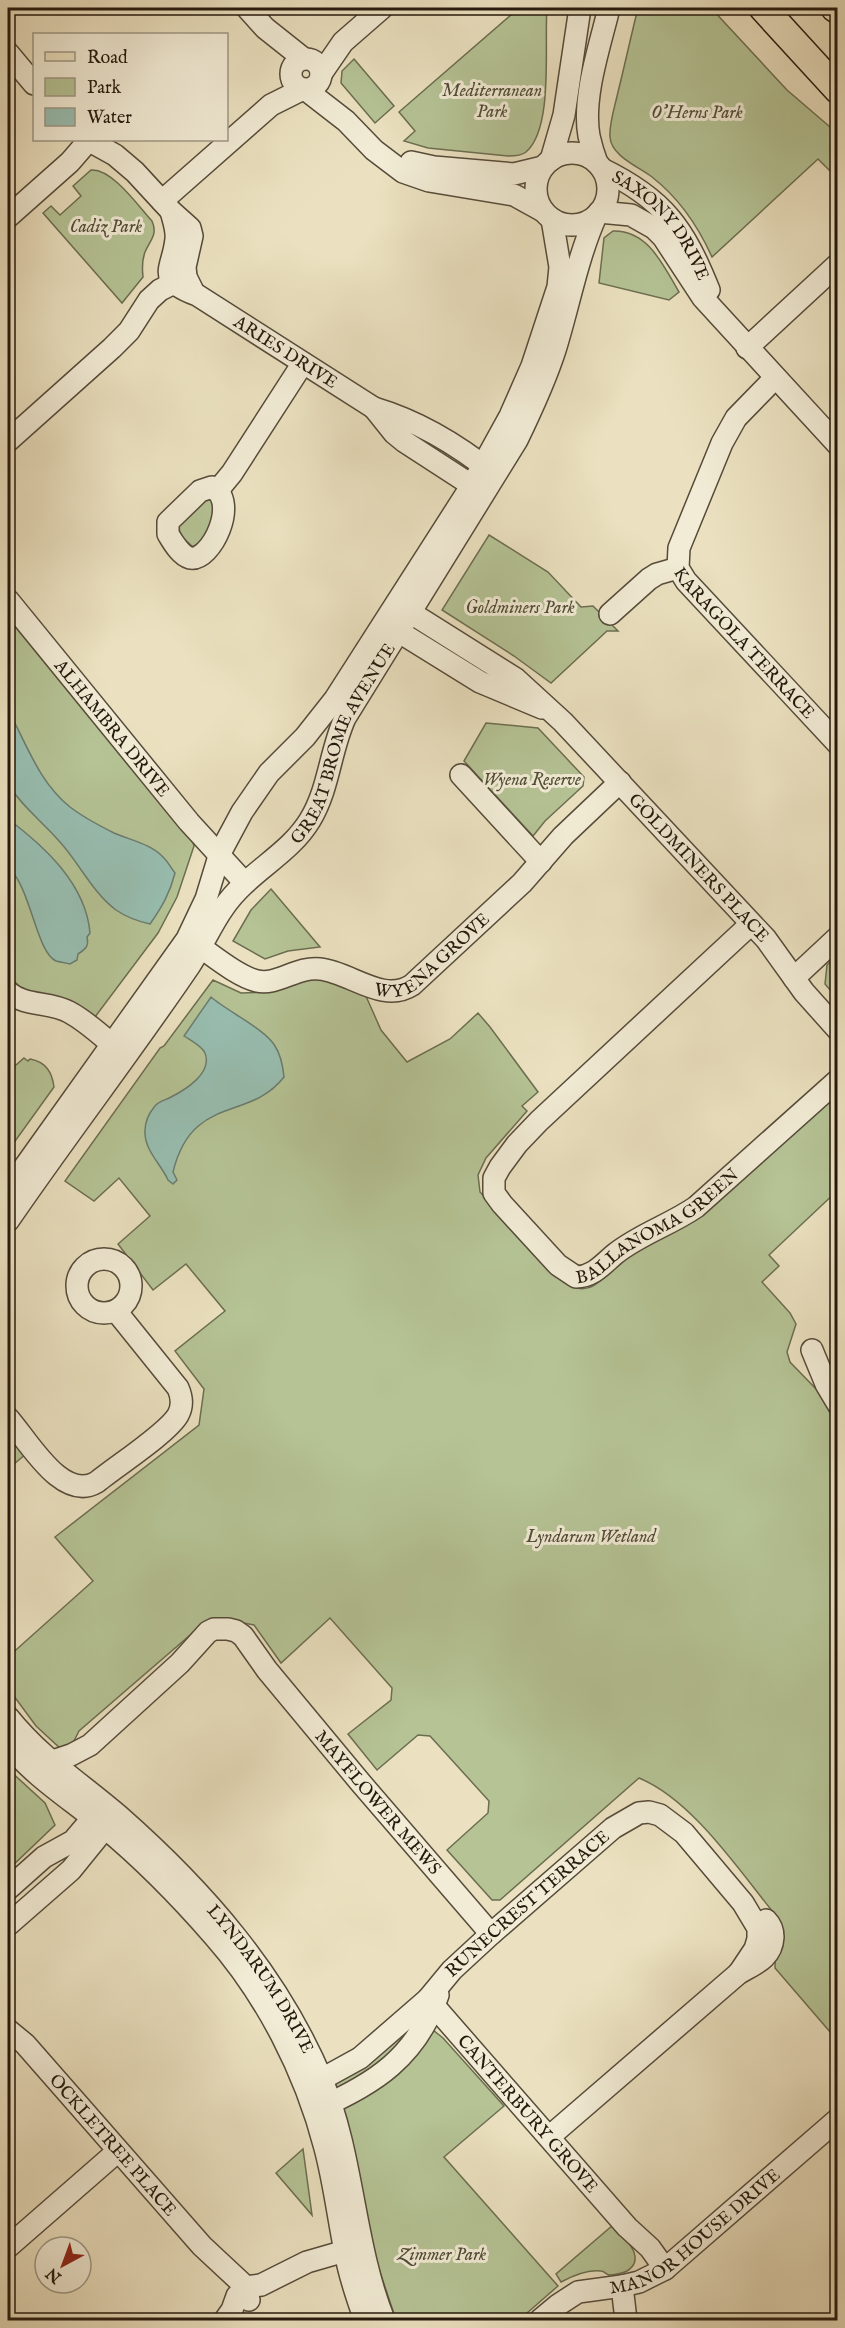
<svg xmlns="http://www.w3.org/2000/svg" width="845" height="2328" font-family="'IM FELL English',serif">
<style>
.green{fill:#b5c395;stroke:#6c6e51;stroke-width:1.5}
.water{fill:#98beb1;stroke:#6a7c6f;stroke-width:1.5}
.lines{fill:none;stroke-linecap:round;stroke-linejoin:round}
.minor-casing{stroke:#564b3a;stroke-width:24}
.major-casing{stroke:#24190d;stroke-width:30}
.minor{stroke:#f2ecd6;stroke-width:21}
.major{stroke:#ebe1c0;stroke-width:27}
.labels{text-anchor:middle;stroke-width:6;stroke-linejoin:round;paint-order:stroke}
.park-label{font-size:18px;font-style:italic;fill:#504c36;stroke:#f2ecd6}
.street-label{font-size:18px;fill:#24190d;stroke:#f2ecd6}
</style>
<rect width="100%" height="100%" fill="#ebe1c0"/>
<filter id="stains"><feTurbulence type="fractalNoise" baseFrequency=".00333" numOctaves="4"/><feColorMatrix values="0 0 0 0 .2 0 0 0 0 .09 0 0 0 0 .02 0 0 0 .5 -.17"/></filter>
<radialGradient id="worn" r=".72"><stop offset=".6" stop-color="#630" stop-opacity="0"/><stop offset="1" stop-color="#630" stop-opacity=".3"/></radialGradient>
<g class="green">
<path d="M519,8h28c-3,35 7,120 -21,144 -5,4 -12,4 -18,4l-80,-8 -24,-7 11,-10 -16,-19z"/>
<path d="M638,8h73l76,82 50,43v32l-6,7 -13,-13 -106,98c-14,-31 -33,-59 -60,-80 -13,-10 -41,-21 -42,-40 -1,-14 5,-31 8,-45 7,-28 13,-56 20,-84z"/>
<path d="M354,59l40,47 -19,17 -34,-40 1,-12z"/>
<path d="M91,170c21,-2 48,37 61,51 6,14 -2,19 -7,31 -3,8 -3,16 -2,25l-21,26 -79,-90 8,-7 9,9 21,-19 -8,-10z"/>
<path d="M613,231c35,-1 50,34 66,61l-10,8 -70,-17 5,-45z"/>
<path d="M211,495l6,24 -16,26 -8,2 -13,-12 -1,-11z"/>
<path d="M489,535l59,37 33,35 12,-1 25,25h-11l-56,52 -37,-27 -72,-46z"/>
<path d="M8,615l184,223 2,8 -17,51 -19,36 -63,84 -24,-16 -49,-12 -14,-14z"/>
<path d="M486,723l52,5 46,49 -1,9 -38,35 -12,15 -69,-75z"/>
<path d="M271,889l49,58 -32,4 -23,8 -32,-18 18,-31z"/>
<path d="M837,955v43l-12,-14 2,-19z"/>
<path d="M317,978l14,3 34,13 16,36 26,32 43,-23 28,-26 12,14 48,65 -16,14 5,5 -41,47 -8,17 2,17 77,85c29,24 40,7 62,-14l218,-170v98l-68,64 10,11 -17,16 28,31 6,11 -9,28 3,10 27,28 20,35v615l-62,-72 2,-51c-37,-45 -84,-117 -138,-139l-139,122h-8l-45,-50 41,-37 1,-12 -59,-65 -12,-1 -41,35 -29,-36 43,-34 1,-12 -62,-70 -49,45 -27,-38 -32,-6 -19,5 -124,107 -6,12 -12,6 -25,-23 -28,-38v-31l85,-76 -38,-44 144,-112 5,-36 -29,-38 50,-40 -39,-47 -33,26 -35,-46 32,-28 -31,-38 -25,23 -29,-20 95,-133 4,-2 49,-66 28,13 26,-1 25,-11z"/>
<path d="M24,1058l4,3 2,-2c16,3 22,13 24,28l-46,64v-79z"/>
<path d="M8,1432l18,22 -18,15z"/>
<path d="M8,1769l37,34 10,22 -47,45z"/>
<path d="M420,2012l-12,32 -74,53 -7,-16z"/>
<path d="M433,2030l10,8 61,68 -60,51 114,129 -39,34h-123l-22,-66 -35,-145z"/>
<path d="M303,2149l9,66 -36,-42z"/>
<path d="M613,2225c10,11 35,33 14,46 -4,2 -13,4 -18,4 -3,-1 -5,-4 -8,-4 -13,-2 -29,5 -40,11l-5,-8z"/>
</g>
<g class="water">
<path d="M8,710c19,34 30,71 62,97 13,10 30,19 44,26 16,7 38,11 50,25 4,4 7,10 11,15 -5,20 -13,34 -25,51 -13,-3 -24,-7 -34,-14 -23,-17 -37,-47 -56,-68 -17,-20 -38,-35 -52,-58z"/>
<path d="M8,819c36,27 78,65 82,114l-3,4c2,9 -1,12 -9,17l-1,6 -7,4c-4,-1 -10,-2 -14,-3 -20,-9 -25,-74 -48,-94z"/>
<path d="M211,997c16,14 54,32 64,49 6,9 8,21 9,31 -35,45 -92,17 -111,95l4,8 -4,4 -5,-4c-7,-16 -24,-30 -23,-49 0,-10 4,-18 10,-25 4,-5 11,-6 16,-9 14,-7 42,-24 34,-44 -3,-7 -15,-13 -21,-17z"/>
</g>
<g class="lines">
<defs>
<g id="minor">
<path d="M247,8l18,20 39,31"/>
<path d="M8,53l26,31"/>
<circle cx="306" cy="74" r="15"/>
<path d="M321,74l22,-32 39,-34"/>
<path d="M306,90l40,31 28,29 29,22 26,9 85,14 29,16"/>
<path d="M88,140l27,15 20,17 36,39 19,17 2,8 -7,31 1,10 6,12"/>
<circle cx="572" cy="189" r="36"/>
<path d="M551,160l13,-45 16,-107"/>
<path d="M411,162l23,5 80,7 29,-7"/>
<path d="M597,163c-3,-8 -6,-18 -8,-27 -7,-39 11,-90 20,-128"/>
<path id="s1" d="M602,169c62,30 82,59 107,121"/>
<path d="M162,201l109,-96 32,-16"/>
<path id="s2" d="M171,211c2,9 6,18 5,28 -3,31 -22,40 21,56l177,113c44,13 84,37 120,66"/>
<path d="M599,212l32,3 23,13 9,9 40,61 135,147"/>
<path d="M8,217l62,-55 19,-22"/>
<path d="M747,348l91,-84"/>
<path id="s3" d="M775,378l-39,40 -14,25 -43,105 -1,20 8,13 152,163"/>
<path d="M374,408l20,25 11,9 77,50"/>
<path d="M8,441l104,-93 17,-17 20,-31 11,-10 26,-13"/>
<path d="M212,487c28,14 -1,75 -22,71 -10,-3 -17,-16 -22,-24v-12l32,-31z"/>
<path d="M218,490l14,-17 71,-110"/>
<path id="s4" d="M8,600l181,222 55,60"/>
<path id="s5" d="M400,606l116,73 47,43 203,217 38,53 34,38"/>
<path d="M610,614l39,-35 8,-5 21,-6"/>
<path d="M388,625l92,57 62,26"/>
<path d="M461,775l80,87"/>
<path id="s6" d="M751,924l-212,197 -22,23 -17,23 -6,11v15l8,11 56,61 18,12c17,0 27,-13 39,-23 25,-20 55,-29 81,-47l142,-127"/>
<path id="s7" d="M190,940c19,12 46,36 67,41 20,5 40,-15 63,-12 30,3 63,35 92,16l110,-102 41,-47 57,-54"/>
<path d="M794,978l44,-41"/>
<path d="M8,992c18,15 41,9 61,20 19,10 36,27 52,40"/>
<path d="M8,1190l179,-251 19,-40 14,-46 22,-41 27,-39 36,-36 30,-38 137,-214 38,-69 22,-50 26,-79 2,-20 -8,-48"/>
<path id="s8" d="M8,1221c59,-86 123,-169 182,-256 12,-18 21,-40 34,-58 24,-35 65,-52 86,-87 19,-31 20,-69 35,-102l172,-278c14,-29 28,-59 38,-90 14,-45 22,-91 41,-134"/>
<circle cx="104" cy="1286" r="27"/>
<path d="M812,1350l14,34 12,20"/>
<path d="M8,1418c20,22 54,85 89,64 18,-15 71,-49 81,-67 5,-9 4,-18 0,-27l-62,-77"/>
<path id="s9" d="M8,1717c34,42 70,64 111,99 84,74 159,159 203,264 32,77 31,162 62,240"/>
<path d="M8,1744c26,33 64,56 96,83 40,33 76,70 110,109 52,59 91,135 111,212 9,34 13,68 20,103 4,24 12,47 20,69"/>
<path id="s10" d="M50,1762l21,-7 19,-10 90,-82 28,-31 6,-3h14l8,2 7,5 24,34 93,112 131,152"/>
<path d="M8,1889l36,-32 29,-16 28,-33"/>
<path d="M8,1925l63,-55 43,-53"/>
<path id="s11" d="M428,1999l199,228 23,21 15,21"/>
<path id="s12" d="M8,2030l17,14 177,202 44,41 3,13"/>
<path id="s13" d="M311,2085l49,-27 68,-59 24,-29 39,-36 122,-106 26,-15 10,-1 11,3 24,18 59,70 15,25v11l-3,10 -16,24"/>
<path d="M317,2109c58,-25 99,-52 121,-114"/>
<path d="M549,2137l190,-164c16,-9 33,-15 34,-36 0,-7 -2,-12 -7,-17"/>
<path d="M8,2247l110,-96"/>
<path d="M622,2286l4,34"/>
<path d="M225,2320l7,-10 5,-14 9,-9 15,-2 46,-23 38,-11"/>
<path id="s14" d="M540,2320l18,-15 20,-13 44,-6 17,-4 26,-13 173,-150"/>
</g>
<g id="major">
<path d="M763,8l75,82"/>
<path d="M835,8l3,2"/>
</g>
</defs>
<use href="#minor" class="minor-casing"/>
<use href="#major" class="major-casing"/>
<use href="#minor" class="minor"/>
<use href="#major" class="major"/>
</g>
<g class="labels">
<g class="park-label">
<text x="492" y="96">Mediterranean<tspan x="492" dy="21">Park</tspan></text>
<text x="697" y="118">O'Herns Park</text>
<text x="106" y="232">Cadiz Park</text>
<text x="520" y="613">Goldminers Park</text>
<text x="532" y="785">Wyena Reserve</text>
<text x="591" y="1542">Lyndarum Wetland</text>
<text x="442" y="2260">Zimmer Park</text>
</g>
<g class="street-label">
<text dy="6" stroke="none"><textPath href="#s1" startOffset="84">SAXONY DRIVE</textPath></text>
<text dy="6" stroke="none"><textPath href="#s2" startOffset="206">ARIES DRIVE</textPath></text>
<text dy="6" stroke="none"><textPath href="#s3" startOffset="318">KARAGOLA TERRACE</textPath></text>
<text dy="6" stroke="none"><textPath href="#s4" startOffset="165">ALHAMBRA DRIVE</textPath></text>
<text dy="6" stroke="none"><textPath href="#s8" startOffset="588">GREAT BROME AVENUE</textPath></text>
<text dy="6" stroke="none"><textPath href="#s5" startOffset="400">GOLDMINERS PLACE</textPath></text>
<text dy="6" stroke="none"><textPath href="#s7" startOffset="272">WYENA GROVE</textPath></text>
<text dy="6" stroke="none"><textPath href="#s6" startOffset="592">BALLANOMA GREEN</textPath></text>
<text dy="6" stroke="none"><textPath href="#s10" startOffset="459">MAYFLOWER MEWS</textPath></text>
<text dy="6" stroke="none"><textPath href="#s13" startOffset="284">RUNECREST TERRACE</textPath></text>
<text dy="6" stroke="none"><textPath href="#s9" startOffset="366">LYNDARUM DRIVE</textPath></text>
<text dy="6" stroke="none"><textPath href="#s11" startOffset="152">CANTERBURY GROVE</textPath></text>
<text dy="6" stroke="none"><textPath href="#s12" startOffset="156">OCKLETREE PLACE</textPath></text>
<text dy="6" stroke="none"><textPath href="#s14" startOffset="183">MANOR HOUSE DRIVE</textPath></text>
</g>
</g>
<rect width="845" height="2328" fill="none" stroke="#ebe1c0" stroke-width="30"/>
<rect x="9" y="9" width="827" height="2310" fill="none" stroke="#24190d" stroke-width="3"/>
<rect x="15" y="15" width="815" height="2298" fill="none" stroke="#24190d" stroke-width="1.5"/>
<rect x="33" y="33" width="195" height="108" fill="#f2ecd6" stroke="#a09886" stroke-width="1.5"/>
<rect x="45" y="52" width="30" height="9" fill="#ebe1c0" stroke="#a09886" stroke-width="1.5"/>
<text x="87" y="63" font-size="18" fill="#24190d">Road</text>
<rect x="45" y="78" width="30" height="18" fill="#b5c395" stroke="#a09886" stroke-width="1.5"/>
<text x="87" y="93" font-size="18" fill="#24190d">Park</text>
<rect x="45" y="108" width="30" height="18" fill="#98beb1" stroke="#a09886" stroke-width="1.5"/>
<text x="87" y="123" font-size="18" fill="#24190d">Water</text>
<g transform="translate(63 2265) rotate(221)"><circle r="28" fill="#f2ecd6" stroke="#a09886" stroke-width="1.5"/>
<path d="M0-4.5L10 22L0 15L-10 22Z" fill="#8f2418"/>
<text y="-9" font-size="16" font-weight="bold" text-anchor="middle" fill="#24190d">N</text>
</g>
<rect width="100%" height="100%" filter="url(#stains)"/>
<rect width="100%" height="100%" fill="url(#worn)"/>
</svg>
